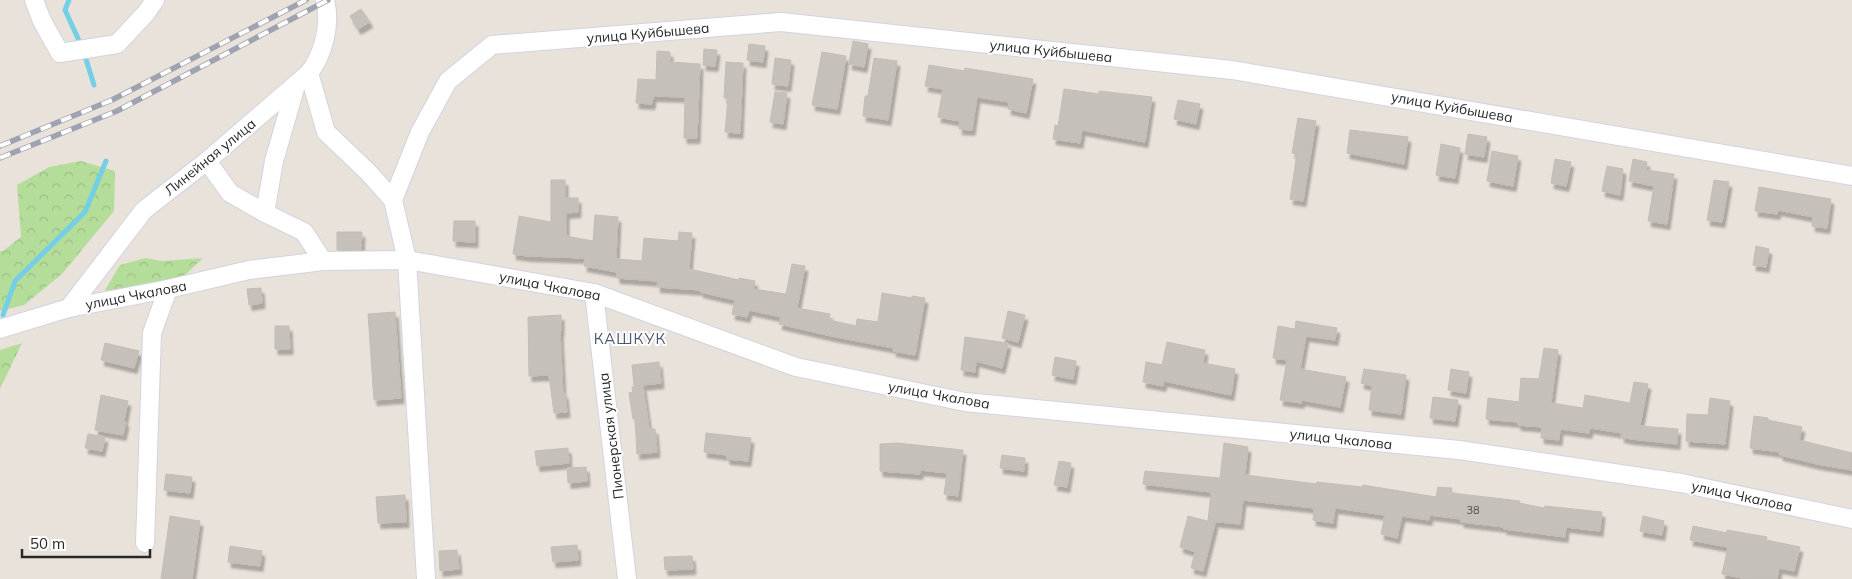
<svg xmlns="http://www.w3.org/2000/svg" width="1852" height="579" font-family="Mulish,sans-serif">
<style>
.forest{fill:url(#forest-crowns)}
.lines{fill:none;stroke-linecap:round;stroke-linejoin:round}
.stream{stroke:#73cfe5;stroke-width:5}
.building{fill:#c5c0b9;stroke:#c4bdb4;filter:url(#shadow)}
.minor-casing{stroke:#d0d4e0;stroke-width:20}
.minor{stroke:#fff;stroke-width:18}
.rail-casing{stroke:#9ea2b1;stroke-width:5.5}
.rail{stroke:#fff;stroke-width:4;stroke-dasharray:11;stroke-linecap:butt}
.labels{text-anchor:middle;stroke-width:4;stroke-linejoin:round;paint-order:stroke}
.number-label{font-size:11px;fill:#4f4e4c}
.street-label{font-size:14px;fill:#282828;stroke:#fff}
.neighbourhood-label{font-size:15px;letter-spacing:1px;fill:#4c5675;stroke:#fff}
</style>
<defs>
<pattern id="forest-crowns" width="20" height="18" patternUnits="userSpaceOnUse" patternTransform="scale(1.25)"><rect width="20" height="18" fill="#b5dd9a"/><path d="M2 6a3 3 0 1 1 6 0M12 15a3 3 0 1 1 6 0" fill="none" stroke="#9cbe85"/></pattern>
<filter id="shadow"><feDropShadow dx="3" dy="5.5" stdDeviation="1" flood-color="#0004"/></filter>
</defs>
<rect width="100%" height="100%" fill="#e9e2da"/>
<g class="forest">
<path d="M81,161l34,10 -1,40 -52,63 -38,31 -24,6v-60h3l18,-14 -4,-52 32,-18z"/>
<path d="M145,258l17,3 41,-3 -21,20 -64,14 -13,-2 15,-25z"/>
<path d="M22,343l-22,46v-39z"/>
</g>
<g class="lines">
<g class="stream">
<path d="M69,0l-4,10 16,35"/>
<path d="M84,53l10,32"/>
<path d="M3,315l12,-34 70,-69 21,-51"/>
</g>
</g>
<g class="building">
<path d="M361,9l9,13 -12,7 -8,-13z"/>
<path d="M853,41l15,3 -4,23 -15,-3z"/>
<path d="M749,44l16,2 -2,16 -16,-2z"/>
<path d="M704,49l13,1 -2,16 -12,-1z"/>
<path d="M657,51l13,1v10l30,2 -3,74h-13l1,-41 -32,-1 -1,8 -16,-1 2,-24 18,1z"/>
<path d="M822,52l24,4 -9,53 -25,-4z"/>
<path d="M775,58l16,2 -3,26 -16,-2z"/>
<path d="M874,58l23,3 -9,59 -25,-4 2,-20h3z"/>
<path d="M726,62l17,1 -3,70 -15,-1 3,-34h-4z"/>
<path d="M929,65l36,6v-3l68,11 -7,34 -18,-4 1,-7 -32,-5 -5,33 -13,-1 1,-8 -22,-4 5,-28 -18,-3z"/>
<path d="M1064,89l35,5v-3l53,6 -7,45 -63,-12 -2,13 -27,-4 2,-14 3,1z"/>
<path d="M775,92l12,1 -4,31 -13,-2z"/>
<path d="M1178,100l22,4 -4,20 -22,-5z"/>
<path d="M1298,118l18,3 -13,80 -13,-2 7,-45 -5,-1z"/>
<path d="M1350,130l58,7 -4,27 -57,-11z"/>
<path d="M1468,134l19,3 -3,20 -19,-3z"/>
<path d="M1441,144l19,4 -5,30 -19,-3z"/>
<path d="M1492,151l26,5 -5,30 -26,-5z"/>
<path d="M1555,159l16,3 -5,24 -15,-3z"/>
<path d="M1633,159l14,3 -1,8 28,4 -7,50 -19,-3 6,-35 -25,-5z"/>
<path d="M1607,166l16,3 -3,26 -18,-4z"/>
<path d="M551,180h14v18h13v14l-12,1v23l27,5 2,-26 23,2 -2,42 26,2 2,-23 34,3 1,-9 13,1 -3,36 50,11v-2l16,3 -2,8 33,5 6,-30 13,2 -8,42 33,6 -1,6 27,6 1,-7 21,3 4,-29 30,5v-2l13,2 -10,57 -22,-4 1,-3 -63,-12 -52,-12 2,-7 -32,-7 -2,7 -15,-3 3,-14 -35,-8 1,-2 -44,-3 1,-6 -41,-3v-6l-33,-6 1,-8 -58,-2 -14,-2 6,-38 32,6z"/>
<path d="M1714,180l15,2 -7,40 -15,-2z"/>
<path d="M1759,187l72,12 -4,29 -15,-2 1,-9 -35,-7 -1,4 -22,-3z"/>
<path d="M454,221h21v21l-22,-1z"/>
<path d="M337,232h25l-1,18h-24z"/>
<path d="M1756,246l13,3 -3,18 -13,-2z"/>
<path d="M261,288l1,15 -13,2 -2,-16z"/>
<path d="M1008,311l17,4 -7,27 -16,-4z"/>
<path d="M395,312l6,86 -27,2 -6,-86z"/>
<path d="M561,315v16h-1l3,63 2,-1 2,19 -13,1 -5,-38 -20,1 -1,-59z"/>
<path d="M1296,321l41,7 -2,12 -29,-4 -6,33 46,8 -6,30 -38,-7 -1,3 -21,-3 7,-40 -14,-2 5,-32 17,3z"/>
<path d="M275,326h14l1,23h-15z"/>
<path d="M965,337l43,6 -6,25 -26,-7 -1,11 -14,-2z"/>
<path d="M1167,342l38,8 -2,13 32,6 -4,26 -67,-14 -1,5 -20,-4 3,-20 16,3z"/>
<path d="M105,343l34,8 -5,17 -33,-8z"/>
<path d="M1544,348l14,2 -7,53 32,5 2,-13 45,8 4,-21 14,2 -8,42 38,3 -1,15 -46,-5 -10,-2 1,-4 -32,-5 -1,5 -29,-4 -1,11 -18,-2 1,-11 -24,-2v-3l-32,-3 2,-21 31,4 2,-24 18,1z"/>
<path d="M1055,357l21,4 -3,18 -21,-4z"/>
<path d="M659,362l2,21 -27,3 -2,-21z"/>
<path d="M1364,369l42,6 -5,39 -32,-4 3,-24 -11,-3z"/>
<path d="M1451,369l18,3 -3,21 -18,-3z"/>
<path d="M643,386l6,43h6l2,23 -20,2 -2,-35h-2l-4,-26 4,-1 -1,-5z"/>
<path d="M101,395l27,6 -4,20 2,1 -3,13 -28,-5z"/>
<path d="M1433,397l25,3 -3,21 -25,-3z"/>
<path d="M1710,398l20,3 -5,43 -39,-3 1,-27 21,1z"/>
<path d="M1754,416l14,2v2l34,7 -3,13 53,13v17l-35,-6 -37,-9v-3l-30,-4z"/>
<path d="M706,433l45,5 -3,23 -21,-2v-4l-23,-3z"/>
<path d="M88,434l17,3 -3,14 -17,-3z"/>
<path d="M897,443l66,7 -5,46 -14,-2 3,-21 -27,-3v4l-40,-3v-27z"/>
<path d="M1224,443l24,4 -3,28 72,9v-2l45,5 1,-2 73,12 2,-10 14,1 -1,5 69,8 -1,2 25,5 1,-2 57,6 -2,19 -34,-4 -1,10 -61,-8v-2l-43,-5v-3l-31,-4 -1,5 -27,-4 -5,22 -16,-4 4,-19 -50,-7 -2,15 -20,-3 1,-12 -71,-8 -3,24 -32,-3 3,-29 -68,-8 2,-13 75,7z"/>
<path d="M568,448l1,15 -32,3 -2,-15z"/>
<path d="M1002,455l23,3 -1,13 -24,-3z"/>
<path d="M1059,461l12,2 -4,24 -13,-2z"/>
<path d="M586,467l1,14 -19,2 -1,-15z"/>
<path d="M166,474l26,3 -2,16 -26,-3z"/>
<path d="M405,495l1,27 -28,1 -2,-26z"/>
<path d="M170,516l30,5 -8,58h-31z"/>
<path d="M1188,516l27,7 -12,48 -12,-3 4,-16 -15,-5z"/>
<path d="M1643,516l21,5 -2,14 -22,-4z"/>
<path d="M1693,526l34,7v-3l40,7 -1,3 34,7 -6,24 -15,-3 -2,11h-29l-26,-5 6,-27 -38,-7z"/>
<path d="M577,545l1,15 -25,2 -2,-15z"/>
<path d="M230,546l32,5 -2,15 -32,-4z"/>
<path d="M457,550l2,19 -19,2 -1,-20z"/>
<path d="M692,556l1,13 -28,1 -1,-13z"/>
</g>
<g class="lines">
<defs>
<g id="minor">
<path d="M34,0l8,21 18,32 57,-9 29,-31 9,-13"/>
<path d="M309,73l17,59 43,41 24,27"/>
<path d="M207,161l23,32 35,20 39,19 19,29"/>
<path d="M265,213l9,-52 22,-76"/>
<path d="M594,293l33,286"/>
<path d="M69,308l75,-98 63,-49 102,-88c15,-19 22,-50 16,-73"/>
<path d="M0,329l69,-21 99,-19 81,-19 74,-9 84,-1 187,33 202,74 169,35 494,48 222,33 171,36"/>
<path d="M145,543l7,-210 16,-44"/>
<path d="M426,579l-19,-319 -14,-60 27,-68 28,-51 44,-36 289,-23 451,48 620,106"/>
</g>
</defs>
<use href="#minor" class="minor-casing"/>
<use href="#minor" class="minor"/>
<defs>
<g id="rail">
<path d="M0,146l112,-46 194,-100"/>
<path d="M0,158l117,-47 211,-111"/>
</g>
</defs>
<use href="#rail" class="rail-casing"/>
<use href="#rail" class="rail"/>
</g>
<g class="labels">
<g class="number-label">
<text x="1473" y="514">38</text>
</g>
<g class="street-label">
<text transform="translate(648 33) rotate(-5)" y="5">улица Куйбышева</text>
<text transform="translate(1051 51) rotate(6)" y="5">улица Куйбышева</text>
<text transform="translate(1452 107) rotate(10)" y="5">улица Куйбышева</text>
<text transform="translate(210 157) rotate(-39)" y="5">Линейная улица</text>
<text transform="translate(550 286) rotate(11)" y="5">улица Чкалова</text>
<text transform="translate(136 295) rotate(-11)" y="5">улица Чкалова</text>
<text transform="translate(939 395) rotate(10)" y="5">улица Чкалова</text>
<text transform="translate(611 436) rotate(-97)" y="5">Пионерская улица</text>
<text transform="translate(1341 439) rotate(6)" y="5">улица Чкалова</text>
<text transform="translate(1742 496) rotate(12)" y="5">улица Чкалова</text>
</g>
<g class="neighbourhood-label">
<text x="630" y="344">КАШКУК</text>
</g>
</g>
<path d="M22 549v8h128v-8" fill="none" stroke="#282828" stroke-width="2.5"/>
<text x="30" y="549" font-size="15" fill="#282828" stroke="#ffffff" stroke-width="4" paint-order="stroke">50 m</text>
</svg>
